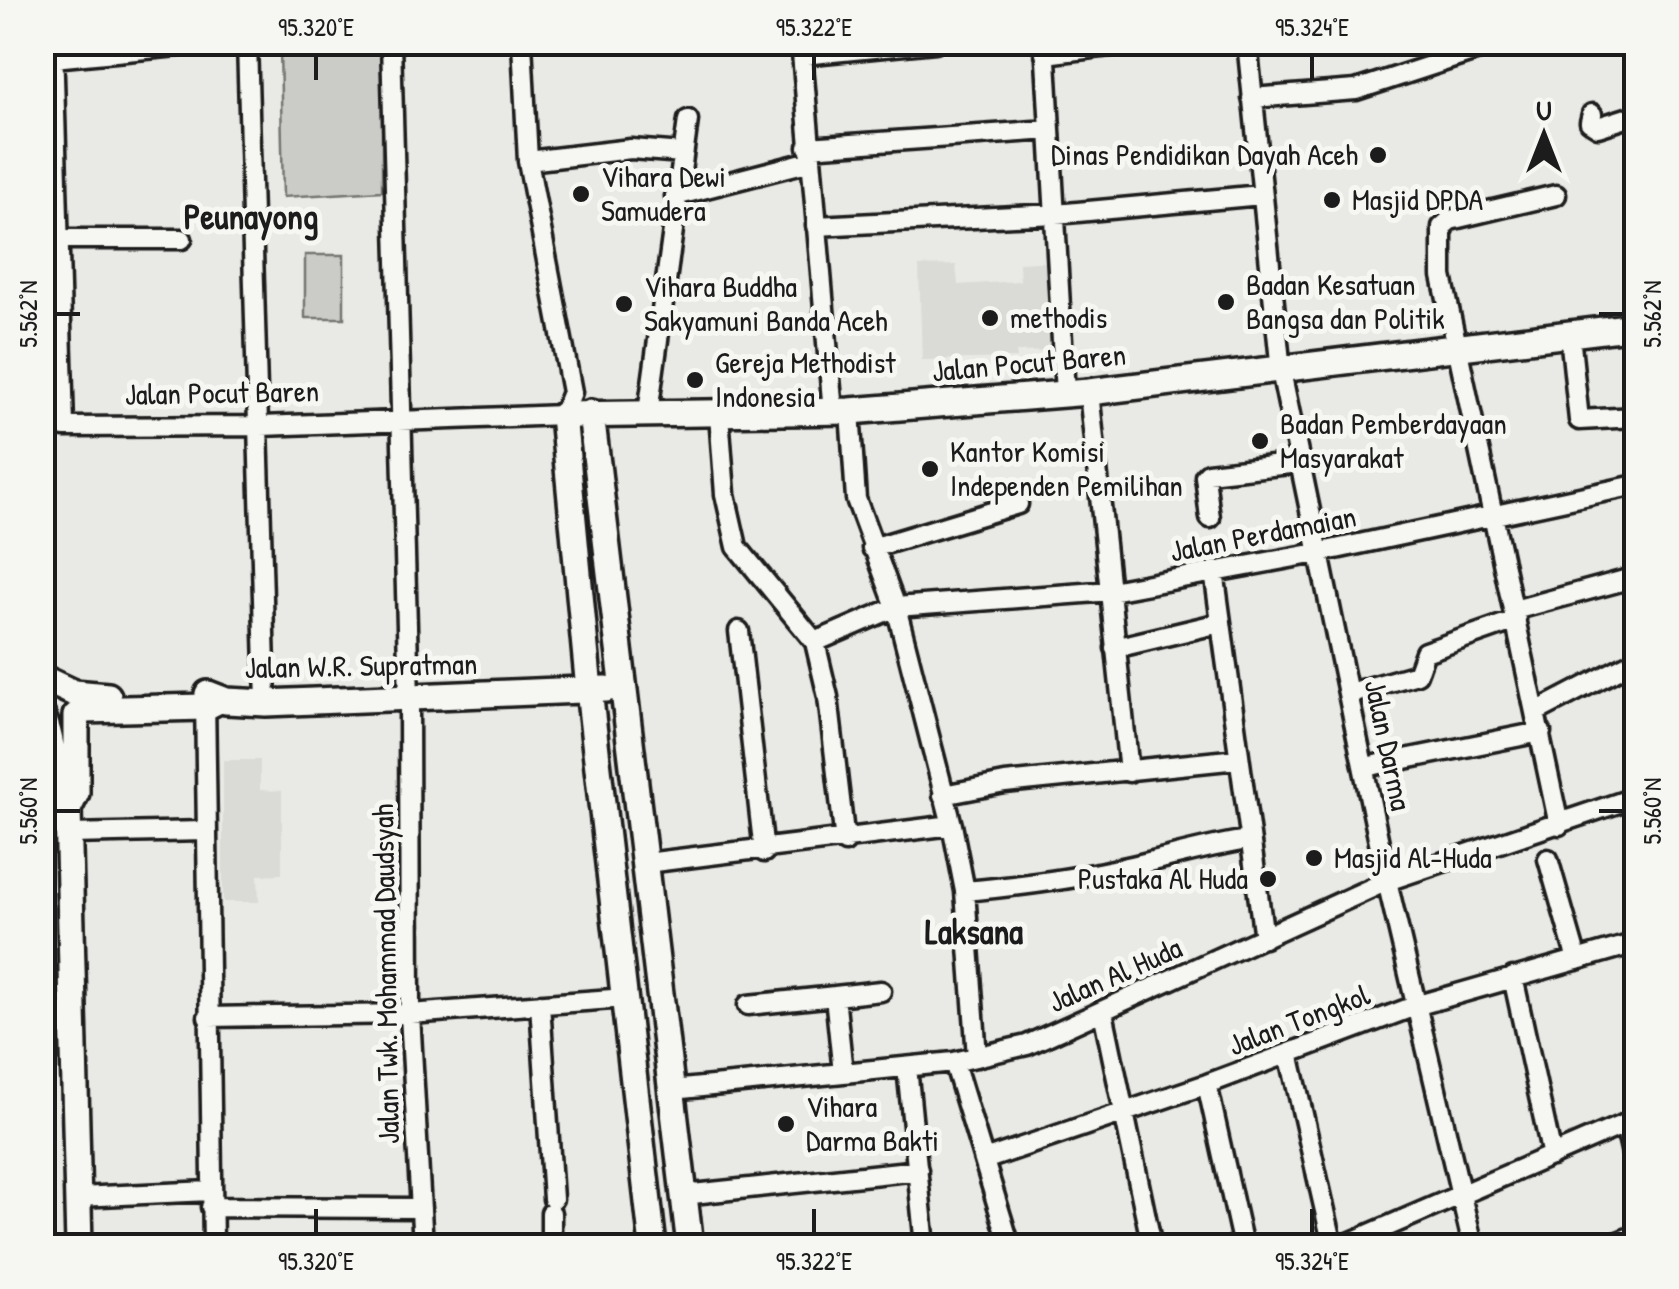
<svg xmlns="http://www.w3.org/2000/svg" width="1679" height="1289" font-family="'Patrick Hand',sans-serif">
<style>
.built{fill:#dadad6}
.green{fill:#cbcbc7;stroke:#747472;stroke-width:2.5}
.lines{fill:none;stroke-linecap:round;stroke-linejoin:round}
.street-casing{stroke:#1c1c1c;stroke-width:25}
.secondary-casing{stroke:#1c1c1c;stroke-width:32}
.street{stroke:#f6f6f2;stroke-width:18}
.secondary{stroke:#f6f6f2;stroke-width:25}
.ticks{fill:none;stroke:#1c1c1c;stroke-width:4}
.poi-dot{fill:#1c1c1c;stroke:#f6f6f2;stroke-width:4}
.labels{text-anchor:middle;stroke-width:10;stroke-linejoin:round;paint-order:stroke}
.poi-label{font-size:30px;fill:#1c1c1c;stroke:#f6f6f2;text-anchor:start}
.street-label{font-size:30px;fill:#1c1c1c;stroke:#f6f6f2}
.quarter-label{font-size:35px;font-weight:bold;fill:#1c1c1c;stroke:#f6f6f2}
.neatline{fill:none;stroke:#1c1c1c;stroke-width:4}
.ticks-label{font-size:25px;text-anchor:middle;fill:#1c1c1c}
</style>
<rect width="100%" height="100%" fill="#e9e9e5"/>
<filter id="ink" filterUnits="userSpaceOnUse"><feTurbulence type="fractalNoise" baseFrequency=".01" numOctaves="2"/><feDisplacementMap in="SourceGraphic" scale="20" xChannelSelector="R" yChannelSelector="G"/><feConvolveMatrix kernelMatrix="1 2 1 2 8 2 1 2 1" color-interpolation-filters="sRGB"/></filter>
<g filter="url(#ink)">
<path class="built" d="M 1059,261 L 1061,351 L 1016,352 L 1017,358 L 922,360 L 919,266 L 956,265 L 958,285 L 1020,281 L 1019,263 Z
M 223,760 L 260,760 L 260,790 L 282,791 L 282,874 L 258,875 L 259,902 L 223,902 Z"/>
<path class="green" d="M 323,42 L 382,43 L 382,191 L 283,197 L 280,46 Z
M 305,255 L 344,255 L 344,318 L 305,318 Z"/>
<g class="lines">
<defs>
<path id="street" d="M 53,42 L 64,427 L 261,426 L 563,415 L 572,392 L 528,161 L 522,42
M 247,42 L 266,703
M 391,42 L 409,700 L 410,1014 L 423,1246
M 801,42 L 833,412
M 1045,42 L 1065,394
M 1247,42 L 1281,371 L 1387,881 L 1473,1246
M 1045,54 L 1142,42
M 802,55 L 935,42
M 53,58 L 219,42
M 1252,98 L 1356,90 L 1503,42
M 1592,114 L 1590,122 L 1598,127 L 1636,115
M 808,147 L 1049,130
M 528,161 L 631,149 L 683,153
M 1556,195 L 1450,220 L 1442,227 L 1442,276 L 1559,825
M 675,196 L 811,161
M 816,226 L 1056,214 L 1261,195
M 60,239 L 182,239
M 1570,335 L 1579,420 L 1636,417
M 1089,392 L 1129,772
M 648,413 L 688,120
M 719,415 L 725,494 L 737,547 L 815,642 L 896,607 L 1111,591 L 1317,553 L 1636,485
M 1210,518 L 1205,476 L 1208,473 L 1299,463
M 872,548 L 1018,504
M 1214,571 L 1264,938
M 1514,610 L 1636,577
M 739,631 L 764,852
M 815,642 L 828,697 L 845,842
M 1115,648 L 1220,623
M 1350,693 L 1417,674 L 1425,652 L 1516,620
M 205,697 L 213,1246
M 1538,711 L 1636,660
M 1365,767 L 1541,732
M 943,795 L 1005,783 L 1238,759
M 952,825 L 965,891 L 977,1057
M 70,834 L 205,831
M 1548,859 L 1577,960
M 646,863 L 952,825 L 896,607 L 856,499 L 850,411
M 965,891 C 1020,886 1074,879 1127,867 C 1168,858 1206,846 1248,840
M 1513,977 L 1552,1156
M 835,996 L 881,991
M 540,1004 L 553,1199
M 748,1005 L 835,996 L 843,1073
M 1103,1012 L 1152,1246
M 208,1017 L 410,1014 L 626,998
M 1289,1053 L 1333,1246
M 954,1062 L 1010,1246
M 907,1067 L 925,1246
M 1207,1084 L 1243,1246
M 672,1090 L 954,1062 L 1027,1045 L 1387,881 L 1636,797
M 1625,1124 L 1636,1171
M 984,1160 L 1207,1084 L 1415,1006 L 1636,943
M 683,1195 L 918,1170
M 78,1197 L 210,1191
M 211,1207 L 421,1208
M 551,1246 L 551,1213
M 1342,1246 L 1636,1119
M 1608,1246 L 1636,1235"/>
<path id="secondary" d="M 591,413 L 690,1246
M 42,678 L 74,693 L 108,696
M 208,694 L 226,701 L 266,703 L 606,689
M 42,716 C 56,746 51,781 68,809
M 79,1246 L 68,809 L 76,793 L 76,716 L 84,710 L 205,707 L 219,700
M 653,1246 L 589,690 L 563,415 L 850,411 L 1089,392 L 1636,326"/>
</defs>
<use href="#street" class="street-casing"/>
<use href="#secondary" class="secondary-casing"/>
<use href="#street" class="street"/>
<use href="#secondary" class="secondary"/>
</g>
</g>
<path class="ticks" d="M 316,55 L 316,80M 814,55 L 814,80M 1312,55 L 1312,80M 55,314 L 80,314M 1599,314 L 1624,314M 55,811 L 80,811M 1599,811 L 1624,811M 316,1209 L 316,1234M 814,1209 L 814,1234M 1312,1209 L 1312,1234"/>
<g class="poi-dot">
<circle cx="1378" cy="155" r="10"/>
<circle cx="581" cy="194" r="10"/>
<circle cx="1332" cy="200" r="10"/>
<circle cx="1226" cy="302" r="10"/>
<circle cx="624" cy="304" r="10"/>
<circle cx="990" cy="318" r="10"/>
<circle cx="695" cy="380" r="10"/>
<circle cx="1260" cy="441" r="10"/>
<circle cx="930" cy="469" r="10"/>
<circle cx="1314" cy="858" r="10"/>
<circle cx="1268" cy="879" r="10"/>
<circle cx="786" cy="1124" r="10"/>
</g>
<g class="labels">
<g class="poi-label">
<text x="1358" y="165" text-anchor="end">Dinas Pendidikan Dayah Aceh</text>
<text x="601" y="187">Vihara Dewi<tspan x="601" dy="34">Samudera</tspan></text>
<text x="1352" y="210">Masjid DPDA</text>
<text x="1246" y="295">Badan Kesatuan<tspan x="1246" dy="34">Bangsa dan Politik</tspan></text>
<text x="644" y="297">Vihara Buddha<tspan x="644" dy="34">Sakyamuni Banda Aceh</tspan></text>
<text x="1010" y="328">methodis</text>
<text x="715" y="373">Gereja Methodist<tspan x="715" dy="34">Indonesia</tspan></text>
<text x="1280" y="434">Badan Pemberdayaan<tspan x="1280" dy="34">Masyarakat</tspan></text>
<text x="950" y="462">Kantor Komisi<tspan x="950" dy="34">Independen Pemilihan</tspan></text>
<text x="1334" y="868">Masjid Al-Huda</text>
<text x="1248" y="889" text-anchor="end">Pustaka Al Huda</text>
<text x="806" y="1117">Vihara<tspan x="806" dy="34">Darma Bakti</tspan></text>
</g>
<g class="street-label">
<text transform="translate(1029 363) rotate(-5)" y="10">Jalan Pocut Baren</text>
<text transform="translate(222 393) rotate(-1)" y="10">Jalan Pocut Baren</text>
<text transform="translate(1263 534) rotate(-11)" y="10">Jalan Perdamaian</text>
<text transform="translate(361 666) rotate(-1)" y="10">Jalan W.R. Supratman</text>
<text transform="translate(1388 745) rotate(78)" y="10">Jalan Darma</text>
<text transform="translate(386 974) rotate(-91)" y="10">Jalan Twk. Mohammad Daudsyah</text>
<text transform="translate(1115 975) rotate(-24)" y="10">Jalan Al Huda</text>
<text transform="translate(1299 1020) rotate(-21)" y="10">Jalan Tongkol</text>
</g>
<g class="quarter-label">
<text x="251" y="229">Peunayong</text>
<text x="974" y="944">Laksana</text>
</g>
</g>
<rect width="1679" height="1289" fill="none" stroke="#f6f6f2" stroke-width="110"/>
<g transform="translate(1544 135)" stroke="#f6f6f2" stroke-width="8" paint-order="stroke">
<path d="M0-8L18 38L0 25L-18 38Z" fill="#1c1c1c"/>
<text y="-15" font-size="28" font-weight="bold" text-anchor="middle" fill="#1c1c1c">U</text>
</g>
<rect x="55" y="55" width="1569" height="1179" class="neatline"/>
<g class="ticks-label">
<text x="316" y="36">95.320°E</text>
<text x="814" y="36">95.322°E</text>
<text x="1312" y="36">95.324°E</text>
<text transform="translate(28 314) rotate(-90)" y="9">5.562°N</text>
<text transform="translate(1652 314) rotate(-90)" y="9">5.562°N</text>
<text transform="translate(28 811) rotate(-90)" y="9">5.560°N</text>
<text transform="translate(1652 811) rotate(-90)" y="9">5.560°N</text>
<text x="316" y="1270">95.320°E</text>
<text x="814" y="1270">95.322°E</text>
<text x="1312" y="1270">95.324°E</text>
</g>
</svg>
